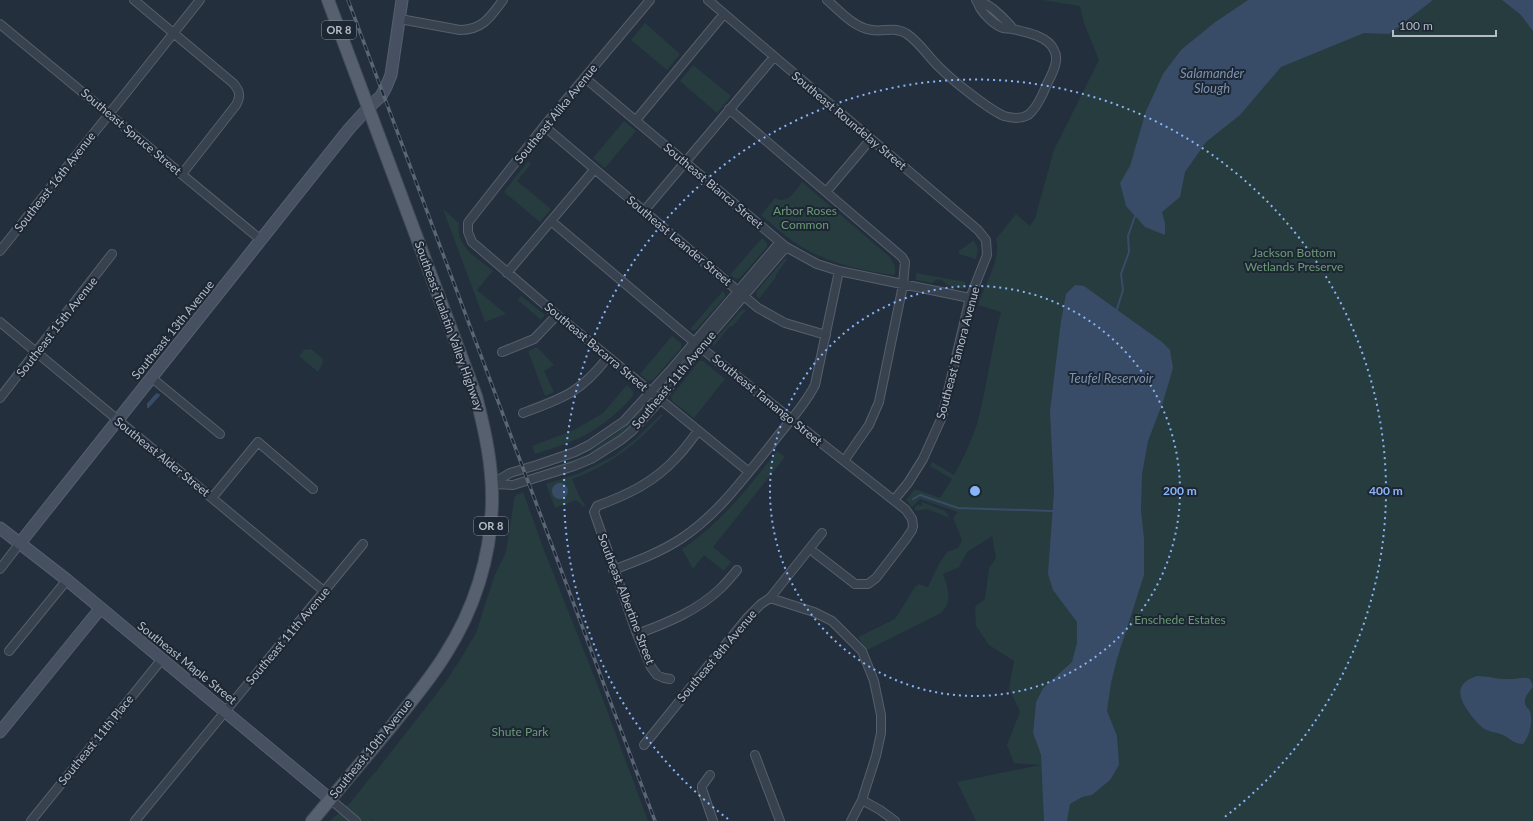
<svg xmlns="http://www.w3.org/2000/svg" width="1533" height="821" font-family="Lato,sans-serif">
<style>
.green{fill:#263c3f;fill-rule:evenodd}
.water{fill:#394c67}
.lines{fill:none;stroke-linecap:round;stroke-linejoin:round}
.stream{stroke:#394c67;stroke-width:2}
.street-casing{stroke:#565f6c;stroke-width:10}
.secondary-casing{stroke:#565f6c;stroke-width:13}
.primary-casing{stroke:#414a57;stroke-width:14}
.street{stroke:#38414e;stroke-width:8}
.secondary{stroke:#465061;stroke-width:11}
.primary{stroke:#56606e;stroke-width:12}
.rail-casing{stroke:#5a6575;stroke-width:3.5}
.rail{stroke:#1d2633;stroke-width:2;stroke-dasharray:6;stroke-linecap:butt}
.ring{fill:none;stroke:#8ab4f8;stroke-width:2;stroke-dasharray:2 4}
.labels{text-anchor:middle;stroke-width:4;stroke-linejoin:round;paint-order:stroke}
.shield{fill:#1d2633;stroke:#878f9c;stroke-width:1}
.shield-label{font-size:11px;font-weight:bold;fill:#b4bcc9}
.street-label{font-size:12px;fill:#b4bcc9;stroke:#1d2633}
.park-label{font-size:12px;fill:#6b9a76;stroke:#1d2633}
.water-label{font-size:13px;font-style:italic;fill:#7c92b1;stroke:#1d2633}
.centre{fill:#8ab4f8;stroke:#1d2633;stroke-width:2}
.ring-label{font-size:12px;text-anchor:middle;font-weight:bold;fill:#8ab4f8;stroke:#1d2633;stroke-width:4;stroke-linejoin:round;paint-order:stroke}
</style>
<rect width="100%" height="100%" fill="#242f3e"/>
<path class="green" d="M 1042,0 L 1533,0 L 1533,821 L 976,821 L 957,782 L 1040,765 L 1014,763 L 1007,745 L 1020,712 L 1009,688 L 1014,661 L 989,645 L 976,626 L 975,607 L 985,599 L 989,568 L 996,558 L 992,536 L 967,552 L 959,567 L 943,574 C 948,588 953,602 941,613 L 867,650 L 858,637 L 895,619 L 915,587 L 919,584 L 928,587 L 939,564 L 947,552 L 958,548 L 962,540 L 953,518 L 958,512 L 920,499 L 912,507 L 906,500 L 915,489 L 940,498 L 952,479 L 930,466 L 932,462 L 954,475 C 963,459 971,442 977,424 C 987,388 991,349 1001,312 L 978,305 C 984,285 1002,259 996,239 L 1016,214 L 1030,226 L 1035,218 L 1054,150 L 1099,60 L 1084,23 L 1080,6 ZM 1066,668 L 1042,765 L 1041,755 L 1033,733 L 1036,702 L 1043,688 Z
M 645,23 L 680,54 L 667,70 L 631,40 Z
M 693,65 L 731,96 L 717,113 L 680,81 Z
M 624,121 L 636,131 L 605,168 L 593,158 Z
M 528,161 L 531,164 L 517,181 L 551,209 L 540,222 L 504,192 Z
M 802,182 L 890,257 L 895,266 L 895,275 C 860,271 824,262 794,242 C 782,234 772,224 761,215 L 775,198 C 788,205 795,191 802,182 Z
M 443,209 L 459,223 C 455,246 477,258 493,271 L 477,290 L 506,314 L 485,322 Z
M 762,238 L 767,243 L 767,247 L 740,278 L 736,279 L 730,275 Z
M 974,240 L 978,249 L 976,259 L 959,254 L 959,251 Z
M 788,258 L 775,276 L 776,277 L 759,299 L 756,294 L 757,291 L 784,259 Z
M 916,273 L 966,282 L 963,289 L 947,285 L 942,280 L 938,279 L 932,283 L 916,280 Z
M 723,291 L 725,294 L 725,297 L 697,329 L 694,331 L 690,329 Z
M 521,296 L 545,315 L 541,320 L 518,300 Z
M 743,309 L 746,310 L 732,327 L 730,326 L 713,347 L 713,342 L 740,311 Z
M 672,336 L 681,343 L 681,348 L 653,380 L 648,381 L 640,374 Z
M 537,347 L 554,365 L 544,371 L 554,392 L 545,396 L 528,351 Z
M 311,349 L 323,359 L 322,365 L 318,372 L 299,356 L 304,350 Z
M 699,361 L 703,361 L 725,379 L 694,418 L 672,401 L 671,397 Z
M 627,385 L 633,391 L 633,396 C 603,430 578,441 535,454 L 532,446 L 574,430 L 603,413 Z
M 647,404 L 650,407 L 633,427 L 593,456 L 530,477 L 529,475 L 586,455 L 618,432 Z
M 660,415 L 663,415 C 637,444 609,466 572,479 L 581,500 L 585,504 L 584,507 L 576,500 L 555,508 L 546,484 L 580,473 L 614,456 L 637,438 Z
M 777,451 L 785,457 L 713,547 L 731,562 L 724,571 L 704,555 L 693,569 L 682,549 C 723,521 747,489 777,451 Z
M 523,492 L 544,550 L 599,689 L 648,821 L 374,821 L 366,815 L 373,821 L 330,821 L 350,803 L 374,773 L 377,771 L 377,770 L 445,683 L 460,660 L 476,633 L 494,577 L 506,552 L 510,528 L 514,499 L 516,495 Z
M 922,502 L 945,511 L 950,518 L 927,509 L 917,511 L 914,509 L 919,503 L 919,506 L 922,506 Z"/>
<path class="water" d="M 1248,0 L 1433,0 L 1389,34 L 1364,33 L 1281,67 L 1240,115 L 1206,142 L 1185,172 L 1180,197 L 1162,212 L 1165,223 L 1165,235 L 1145,227 L 1126,206 L 1120,183 L 1130,166 L 1146,111 L 1163,74 L 1181,50 L 1214,23 Z
M 1502,0 L 1533,0 L 1533,31 L 1520,14 Z
M 1075,285 L 1084,286 L 1162,342 L 1170,350 L 1173,368 L 1163,402 L 1148,441 L 1142,474 L 1141,510 L 1144,539 L 1144,575 L 1117,659 L 1111,683 L 1107,711 L 1117,736 L 1119,765 L 1110,780 L 1092,795 L 1082,797 L 1070,804 L 1067,821 L 1044,821 L 1041,755 L 1033,733 L 1036,702 L 1043,688 L 1072,662 L 1077,643 L 1077,622 L 1053,590 L 1048,574 L 1054,491 L 1050,411 L 1061,321 L 1066,294 Z
M552 491a8 8 0 1 1 16 0a8 8 0 1 1-16 0Z
M 1477,676 C 1489,676 1499,680 1510,679 C 1518,679 1523,676 1530,679 L 1533,686 C 1530,692 1524,696 1525,703 C 1525,706 1529,709 1530,711 C 1533,722 1530,736 1523,744 C 1514,744 1511,739 1503,735 C 1496,732 1489,732 1483,728 C 1477,723 1473,718 1468,711 C 1457,695 1456,683 1477,676 Z"/>
<g class="lines">
<path class="stream" d="M 1117,309 L 1123,290 L 1121,274 L 1129,252 L 1128,236 L 1135,216
M 157,394 L 148,404 L 148,407 L 159,395
M 913,499 L 920,495 L 958,508 L 1053,511"/>
<defs>
<path id="street" d="M 134,0 L 233,83 C 240,91 241,96 236,105 L 182,174
M 650,0 L 544,126 L 470,220 L 468,223 L 468,232 L 472,242 L 557,315 L 749,472
M 708,0 L 978,230 L 986,240 L 987,255 L 970,298 L 942,417 L 923,459 L 908,483 L 894,500
M 827,0 C 840,11 854,28 872,30 C 884,32 896,26 907,34 C 919,42 928,56 939,67 C 952,80 988,109 1004,116 C 1011,118 1021,119 1028,115 C 1037,108 1043,94 1047,84 C 1052,74 1060,60 1054,50 C 1048,36 1026,32 1012,29 C 1009,28 1006,29 1003,28 C 995,25 985,16 980,8 C 979,5 978,3 976,0
M 977,1 C 990,3 1002,17 1011,26 L 1012,29
M 400,19 L 460,30 C 483,30 491,16 503,0
M 0,24 L 261,240
M 585,78 L 786,247 L 817,264 L 839,271 L 970,298
M 729,109 L 902,257 L 905,262 L 903,285 L 879,402 L 869,425 L 844,461
M 636,120 L 724,14
M 544,126 L 758,308 L 785,323 L 826,335
M 826,192 L 871,139
M 644,211 L 774,57
M 551,221 L 700,347 L 906,510 L 912,519 L 913,526 L 912,530 L 906,539 L 876,578 L 868,584 L 855,584 L 815,553
M 0,251 L 200,0
M 507,273 L 594,170
M 0,322 L 325,592
M 502,352 L 534,339 L 557,315
M 152,378 L 220,434
M 0,398 L 112,254
M 523,413 C 564,398 581,392 608,357
M 491,484 L 513,485 L 574,466 L 591,459 L 621,440 L 632,431 L 653,408 L 700,347 L 786,247
M 492,484 L 510,473 L 537,465 L 575,452 L 589,445 L 624,421 L 669,372 L 780,242
M 212,498 L 258,442 L 313,489
M 0,569 L 20,543
M 613,570 C 637,561 661,552 682,538 C 718,514 743,479 770,446 C 785,426 804,407 815,385 L 839,271
M 770,598 L 814,612 L 832,621 L 862,651 L 874,681 L 881,715 L 881,733 L 876,756 L 862,800 L 851,821
M 637,634 C 667,623 697,611 721,588 C 727,582 732,576 737,570
M 9,651 L 67,580
M 670,679 L 664,678 L 657,675 L 651,667 L 637,634 L 594,512 L 597,506 C 627,495 655,482 677,457 C 685,449 691,440 698,431
M 644,745 L 747,618 L 761,604 L 770,598 L 822,533
M 755,755 L 780,821
M 710,775 L 702,786 L 702,789 L 713,821
M 330,799 L 356,821
M 862,800 L 880,810 L 895,821
M 31,821 L 162,659
M 135,821 L 363,544"/>
<path id="secondary" d="M 0,528 L 67,580 L 330,799
M 20,543 L 349,129 L 368,108 L 381,96 L 386,87 L 391,75 L 402,0
M 0,732 L 100,609"/>
<path id="primary" d="M 312,821 C 338,790 364,759 390,728 C 409,704 429,681 445,655 C 474,610 491,557 492,503 C 493,467 485,431 476,396 L 328,0"/>
</defs>
<use href="#street" class="street-casing"/>
<use href="#secondary" class="secondary-casing"/>
<use href="#primary" class="primary-casing"/>
<use href="#street" class="street"/>
<use href="#secondary" class="secondary"/>
<use href="#primary" class="primary"/>
<defs>
<path id="rail" d="M 348,0 L 655,821"/>
</defs>
<use href="#rail" class="rail-casing"/>
<use href="#rail" class="rail"/>
</g>
<g class="ring">
<circle cx="975" cy="491" r="205"/>
<path d="M728 819A411 411 0 1 1 1222 819"/>
</g>
<g class="labels">
<g class="shield">
<rect x="322" y="21" width="34" height="18" rx="3"/>
<rect x="474" y="517" width="34" height="18" rx="3"/>
</g>
<g class="shield-label">
<text x="339" y="34">OR 8</text>
<text x="491" y="530">OR 8</text>
</g>
<g class="street-label">
<text transform="translate(556 114) rotate(-51)" y="4">Southeast Alika Avenue</text>
<text transform="translate(849 121) rotate(40)" y="4">Southeast Roundelay Street</text>
<text transform="translate(131 132) rotate(40)" y="4">Southeast Spruce Street</text>
<text transform="translate(55 182) rotate(-52)" y="4">Southeast 16th Avenue</text>
<text transform="translate(713 186) rotate(40)" y="4">Southeast Bianca Street</text>
<text transform="translate(679 241) rotate(40)" y="4">Southeast Leander Street</text>
<text transform="translate(449 326) rotate(70)" y="4">Southeast Tualatin Valley Highway</text>
<text transform="translate(57 327) rotate(-52)" y="4">Southeast 15th Avenue</text>
<text transform="translate(173 330) rotate(-51)" y="4">Southeast 13th Avenue</text>
<text transform="translate(596 347) rotate(40)" y="4">Southeast Bacarra Street</text>
<text transform="translate(958 353) rotate(-75)" y="4">Southeast Tamora Avenue</text>
<text transform="translate(674 380) rotate(-50)" y="4">Southeast 11th Avenue</text>
<text transform="translate(767 400) rotate(39)" y="4">Southeast Tamango Street</text>
<text transform="translate(162 457) rotate(39)" y="4">Southeast Alder Street</text>
<text transform="translate(626 599) rotate(69)" y="4">Southeast Albertine Street</text>
<text transform="translate(288 636) rotate(-50)" y="4">Southeast 11th Avenue</text>
<text transform="translate(717 656) rotate(-50)" y="4">Southeast 8th Avenue</text>
<text transform="translate(187 663) rotate(39)" y="4">Southeast Maple Street</text>
<text transform="translate(96 740) rotate(-51)" y="4">Southeast 11th Place</text>
<text transform="translate(371 749) rotate(-51)" y="4">Southeast 10th Avenue</text>
</g>
<g class="park-label">
<text x="805" y="215">Arbor Roses<tspan x="805" dy="14">Common</tspan></text>
<text x="1294" y="257">Jackson Bottom<tspan x="1294" dy="14">Wetlands Preserve</tspan></text>
<text x="1180" y="624">Enschede Estates</text>
<text x="520" y="736">Shute Park</text>
</g>
<g class="water-label">
<text x="1212" y="78">Salamander<tspan x="1212" dy="15">Slough</tspan></text>
<text x="1111" y="383">Teufel Reservoir</text>
</g>
</g>
<circle cx="975" cy="491" r="6" class="centre"/>
<g class="ring-label">
<text x="1180" y="495">200 m</text>
<text x="1386" y="495">400 m</text>
</g>
<path d="M1393 30v6h103v-6" fill="none" stroke="#b4bcc9" stroke-width="2"/>
<text x="1399" y="30" font-size="12" fill="#b4bcc9" stroke="#1d2633" stroke-width="3" paint-order="stroke">100 m</text>
</svg>
